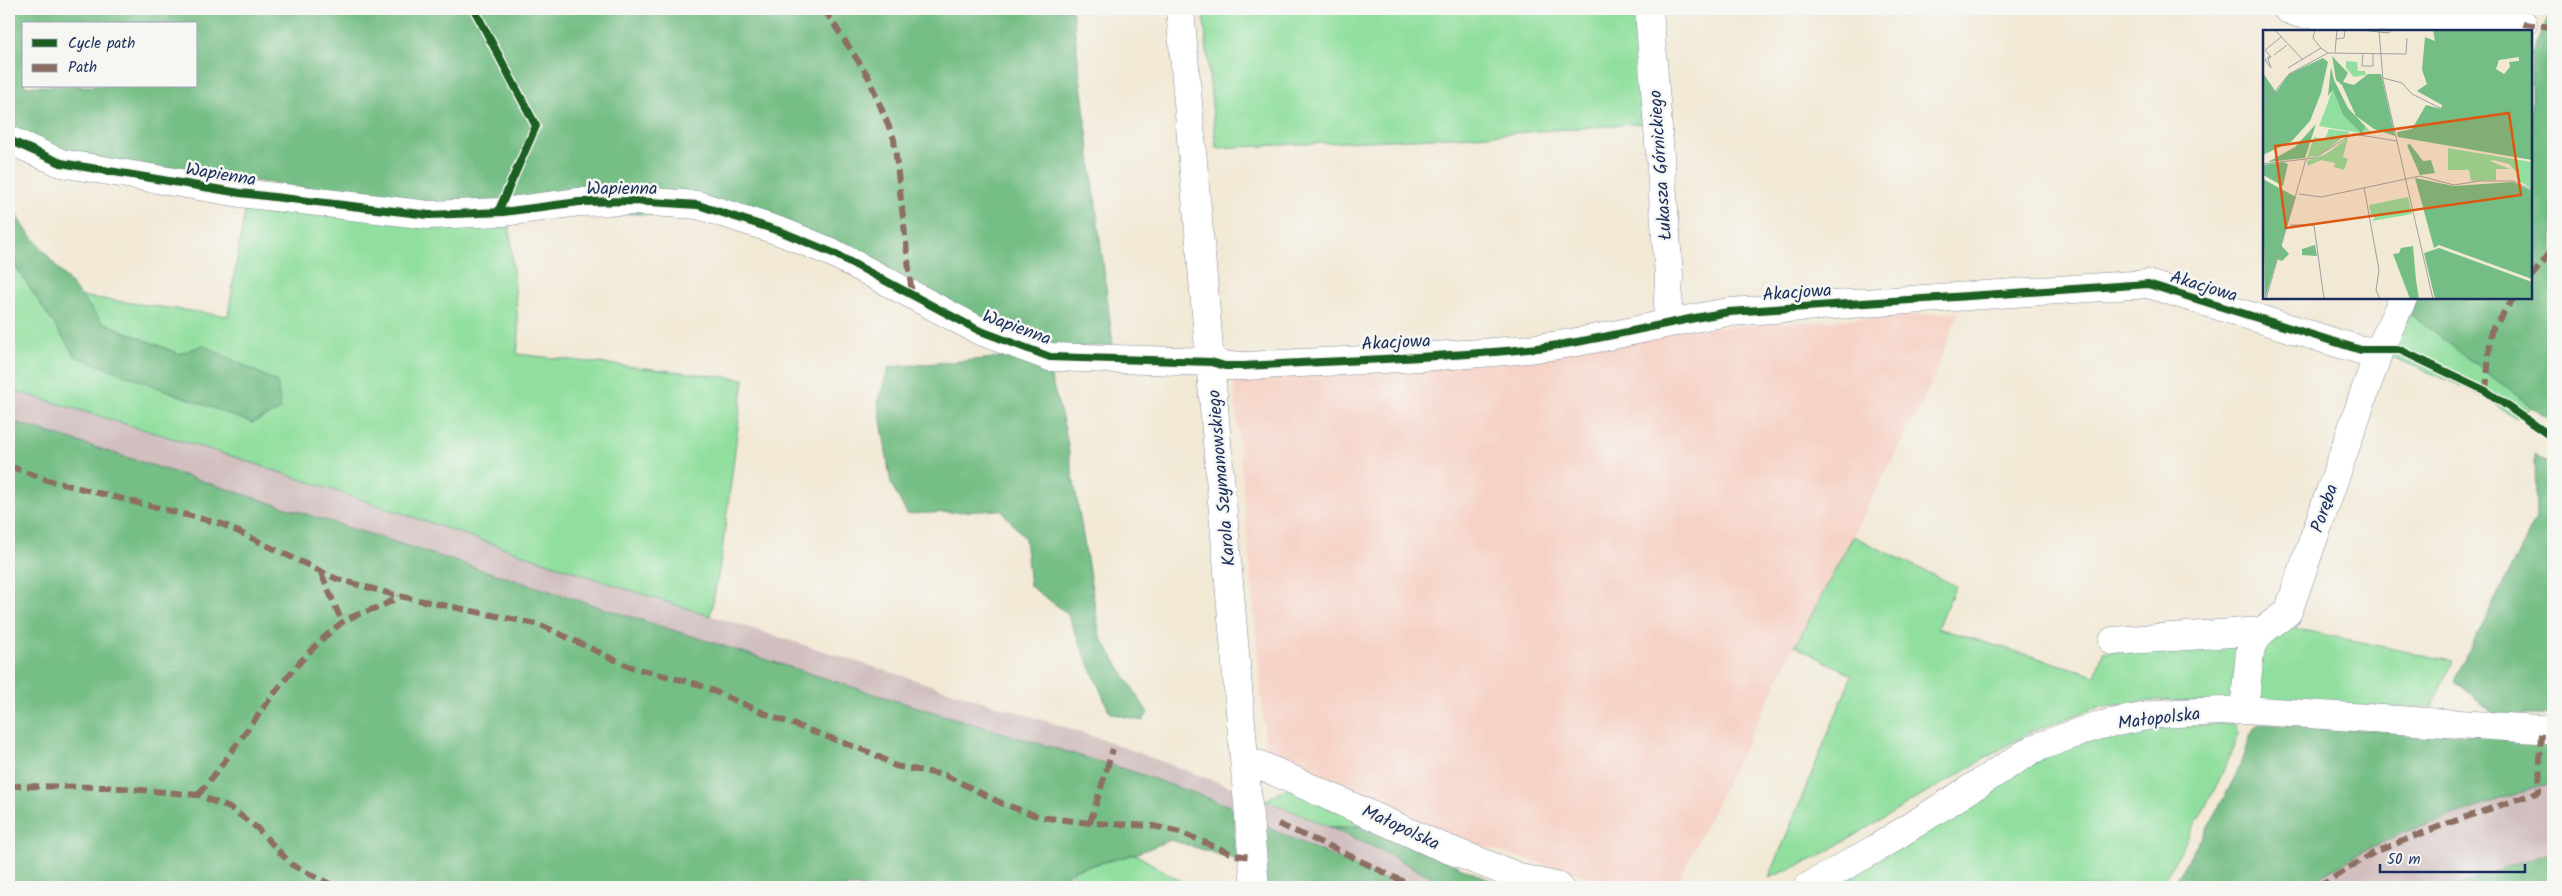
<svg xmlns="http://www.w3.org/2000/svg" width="2562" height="896" font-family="Kalam,sans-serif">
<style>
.built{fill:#f6d1c5}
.industrial{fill:#d1bfbf}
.green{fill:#90df9e;stroke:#56877e}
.forest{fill:#74be85;stroke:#487672;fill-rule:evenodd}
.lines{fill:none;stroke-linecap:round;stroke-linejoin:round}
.minor-casing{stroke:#868c9a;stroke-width:29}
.minor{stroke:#fff;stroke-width:28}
.quiet{stroke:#8d6e63;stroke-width:6;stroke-dasharray:12 6;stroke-linecap:butt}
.cycleway-casing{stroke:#f6f6f2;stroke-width:11}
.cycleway{stroke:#1b5e20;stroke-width:8}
.labels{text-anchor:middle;stroke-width:5;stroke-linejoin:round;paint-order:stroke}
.street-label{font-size:18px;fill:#1b2f5e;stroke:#f6f6f2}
.inset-road{fill:none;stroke:#9c9fa5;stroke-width:1}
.view{fill:#de5710;fill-opacity:0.15;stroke:#de5710;stroke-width:2.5}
.inset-edge{fill:none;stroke:#1b2f5e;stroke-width:2.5}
</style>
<rect width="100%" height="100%" fill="#f6f6f2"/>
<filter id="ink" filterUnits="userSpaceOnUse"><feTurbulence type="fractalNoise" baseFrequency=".02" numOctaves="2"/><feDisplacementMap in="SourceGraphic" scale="10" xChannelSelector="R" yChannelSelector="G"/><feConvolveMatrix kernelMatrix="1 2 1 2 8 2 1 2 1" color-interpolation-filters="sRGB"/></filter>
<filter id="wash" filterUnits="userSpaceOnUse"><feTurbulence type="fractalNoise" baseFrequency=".0096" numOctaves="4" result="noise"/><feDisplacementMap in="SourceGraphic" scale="20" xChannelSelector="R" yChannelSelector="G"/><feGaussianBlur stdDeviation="1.12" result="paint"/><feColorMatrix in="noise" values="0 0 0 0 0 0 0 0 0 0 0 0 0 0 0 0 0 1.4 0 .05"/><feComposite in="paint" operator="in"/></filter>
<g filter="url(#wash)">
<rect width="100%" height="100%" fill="#f2e9d5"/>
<path class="built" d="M 1959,312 L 1928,391 L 1795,646 L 1675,887 L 1624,887 L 1446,836 L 1266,748 L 1233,373 L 1663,331 Z"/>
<path class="industrial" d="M 9,389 L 238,458 L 614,585 L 1096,737 L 1266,800 L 1378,849 L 1451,887 L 1401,887 L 1233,812 L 1233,807 L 1134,772 L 897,701 L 9,420 Z
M 2553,784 L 2553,852 L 2487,874 L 2456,887 L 2304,887 L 2353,857 L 2400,834 L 2527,790 Z"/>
<path class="green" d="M 1203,9 L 1638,11 L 1647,123 L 1474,136 L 1216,148 Z
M 9,192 L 20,222 L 9,219 Z
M 246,203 L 509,222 L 519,335 L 517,354 L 744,379 L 721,560 L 710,616 L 614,585 L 238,458 L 9,389 L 9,256 L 75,356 L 179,354 L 102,322 L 80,296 L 228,316 Z
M 2410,314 L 2532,407 L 2516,418 L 2481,394 L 2385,354 Z
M 1853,536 L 1956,586 L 1937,628 L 2095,675 L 2103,652 L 2239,636 L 2233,699 L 2222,703 L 2159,700 L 2098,707 L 2028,733 L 1816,858 L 1769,878 L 1852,675 L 1795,646 Z
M 2293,628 L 2452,661 L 2432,707 L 2294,707 L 2256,702 L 2261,645 L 2282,629 Z
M 2234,723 L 2238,733 L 2236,743 L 2212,795 L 2160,887 L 1836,887 L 2026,767 L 2058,751 L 2125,730 Z
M 1287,788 L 1367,826 L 1329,827 L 1266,800 Z
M 1135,854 L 1191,887 L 1073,887 L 1073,870 Z"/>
<path class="forest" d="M 9,9 L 1072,9 L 1113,345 L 1050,349 L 990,329 L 788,221 L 422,204 L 59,154 L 9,130 ZM 24,24 L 196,24 L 196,86 L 24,86 Z
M 2552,9 L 2553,9 L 2553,423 L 2410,314 L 2417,298 L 2531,298 L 2531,55 Z
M 9,219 L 20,222 L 102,322 L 179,354 L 203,345 L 277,382 L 281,410 L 252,423 L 75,356 L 9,256 Z
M 1009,357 L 1047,363 L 1065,429 L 1100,636 L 1148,713 L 1143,721 L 1110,713 L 1067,613 L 1030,586 L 1025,538 L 1001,510 L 907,514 L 891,484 L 878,401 L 889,367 Z
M 9,420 L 897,701 L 1134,772 L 1233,807 L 1237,860 L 1171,840 L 1135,854 L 1073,870 L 1059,887 L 9,887 Z
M 2535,454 L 2553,467 L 2553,715 L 2495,715 L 2454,681 L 2536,518 Z
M 2258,724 L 2553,739 L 2553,784 L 2527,790 L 2400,834 L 2353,857 L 2304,887 L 2172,887 C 2196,845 2224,803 2243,759 C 2249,746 2247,734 2258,724 Z
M 1260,824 L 1401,887 L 1266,887 Z
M 1367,826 L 1503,886 L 1451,887 L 1378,849 L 1329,827 Z
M 2553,852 L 2553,887 L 2456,887 L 2487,874 Z"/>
</g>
<g filter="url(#ink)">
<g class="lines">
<defs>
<path id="minor" d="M 1180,9 L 1255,887
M 1649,9 L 1669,276 L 1667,322
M 2287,9 L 2301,14 L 2523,24
M 9,140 L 61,163 L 240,193 L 429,215 L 503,212 L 579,202 L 634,201 L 698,205 L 782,232 L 833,253 L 978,330 L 1050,357 L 1211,362 L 1225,366 L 1245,366 C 1336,361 1427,358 1517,350 C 1589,344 1658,323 1729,312 L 2148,284 L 2340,344 L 2361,350 L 2379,351
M 2113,641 L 2262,631
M 2244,710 L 2250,652 L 2255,641 L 2262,631 L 2288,612 L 2379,351 L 2403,298
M 1246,766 L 1260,765 L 1435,844 L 1524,879 L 1559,887
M 1808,887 L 1875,849 L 2033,749 L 2096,726 L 2158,714 L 2244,710 L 2553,730"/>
</defs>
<use href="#minor" class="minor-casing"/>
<use href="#minor" class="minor"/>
<path class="quiet" d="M 824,9 L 868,76 L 894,139 L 912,295
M 2523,24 L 2553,27
M 2531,277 L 2553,249
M 2486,391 L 2491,331 L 2514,298
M 9,466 L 47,480 L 222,524 L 337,579 L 399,596 L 541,625 L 630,667 L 697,684 L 776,718 L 874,754 L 895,766 L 945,775 L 1003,804 L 1040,817 L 1090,823 L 1153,826 L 1180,832 L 1235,855 L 1252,857
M 321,573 L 342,622
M 9,786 L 108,787 L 198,795 L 232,809 L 257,828 L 292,865 L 336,887
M 198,795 C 246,738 281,671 340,624 C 355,612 381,610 399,596
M 1090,823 L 1113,749
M 1278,824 L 1334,848 L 1414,887
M 2318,887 L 2375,852 L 2443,825 L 2539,792 L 2541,730"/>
<defs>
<path id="cycleway" d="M 474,9 L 536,126 L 498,212
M 9,140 L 61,163 L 240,193 L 429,215 L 503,212 L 579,202 L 634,201 L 698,205 L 782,232 L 833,253 L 978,330 L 1050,357 L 1211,362 L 1225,366 L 1245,366 C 1336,361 1427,358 1517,350 C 1589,344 1658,323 1729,312 L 2148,284 L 2361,350 L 2400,350 L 2486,391 L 2553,438"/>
</defs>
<use href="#cycleway" class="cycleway-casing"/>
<use href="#cycleway" class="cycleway"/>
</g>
</g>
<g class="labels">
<g class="street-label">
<text transform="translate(1660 165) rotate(-94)" y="6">Łukasza Górnickiego</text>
<text transform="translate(221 174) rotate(9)" y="6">Wapienna</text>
<text x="622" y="194">Wapienna</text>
<text transform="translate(2204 286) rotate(17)" y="6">Akacjowa</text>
<text transform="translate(1797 292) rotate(-4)" y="6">Akacjowa</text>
<text transform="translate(1017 327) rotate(20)" y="6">Wapienna</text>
<text transform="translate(1396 342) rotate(-3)" y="6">Akacjowa</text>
<text transform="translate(1221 478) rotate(-95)" y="6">Karola Szymanowskiego</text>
<text transform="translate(2324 508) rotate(-71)" y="6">Poręba</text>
<text transform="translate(2159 718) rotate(-7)" y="6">Małopolska</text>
<text transform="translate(1401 827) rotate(25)" y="6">Małopolska</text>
</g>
</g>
<g transform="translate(2263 30)">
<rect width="269" height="269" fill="#f2e9d5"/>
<path d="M 83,31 L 94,32 L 95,41 L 102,41 L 103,45 L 91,47 L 83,38 ZM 70,59 L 80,85 L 98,102 L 103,97 L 109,103 L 104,101 L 98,103 L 56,96 ZM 66,99 L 87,102 L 57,125 L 44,128 L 51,107 L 62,109 ZM 85,108 L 80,127 L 85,129 L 81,140 L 71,137 L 72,133 L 58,130 L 45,136 L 44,131 L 63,124 ZM 185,118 L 269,132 L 269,159 L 256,151 L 253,145 L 256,145 L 246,134 L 230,130 L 227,131 L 247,139 L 233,139 L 233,150 L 208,151 L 206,140 L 185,140 ZM 145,167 L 149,184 L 109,191 L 112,187 L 108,185 L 106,175 Z" fill="#90df9e"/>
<path d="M 170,0 L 269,0 L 269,130 L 135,107 L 134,102 L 149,99 L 163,75 L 178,79 L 179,75 L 154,61 L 164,54 L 159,40 L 162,7 L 172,11 ZM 256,27 L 256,31 L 246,32 L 247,37 L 241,44 L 233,39 L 236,30 ZM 69,26 L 85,43 L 80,52 L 91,55 L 105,44 L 118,44 L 132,106 L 111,99 L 93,86 L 79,55 L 73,50 ZM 60,28 L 65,32 L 58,63 L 47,91 L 29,111 L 0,125 L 0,43 L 13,62 L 26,44 ZM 68,37 L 71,50 L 85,78 L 103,97 L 98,103 L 80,85 L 70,60 L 65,66 ZM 53,94 L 42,128 L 5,132 L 32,117 ZM 147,114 L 160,131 L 168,130 L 172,143 L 157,145 L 144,115 ZM 20,132 L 25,134 L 20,156 L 0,145 L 0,135 ZM 152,148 L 191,156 L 250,152 L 269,161 L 269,249 L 176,215 L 171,218 ZM 0,149 L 33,167 L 18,215 L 26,224 L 19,231 L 14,229 L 2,269 ZM 52,215 L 54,226 L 39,225 L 39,219 ZM 150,216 L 153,250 L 156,269 L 147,269 L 130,224 L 136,223 L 138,218 ZM 176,218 L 269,252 L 269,269 L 172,269 L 161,223 Z" fill="#74be85" fill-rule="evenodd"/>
<path class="inset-road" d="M 12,0 L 40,30M 52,0 L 50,8 L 58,18M 98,0 L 126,3 L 128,0M 116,0 L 120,50 L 170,269M 73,9 L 81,8 L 82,0M 72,22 L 74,0M 100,23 L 99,36 L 110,36 L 110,23M 11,25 L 24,15M 7,26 L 2,30 L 8,38 L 5,29 L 8,27 L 2,20 L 18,7M 25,38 L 58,18 L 65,23M 120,48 L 139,53 L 149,64 L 179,79M 0,76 L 26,44 L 65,23 L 143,24 L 144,8M 0,134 L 51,128 L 90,104 L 134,111M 101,157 L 116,240 L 113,260 L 117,269M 36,164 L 58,167 L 157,146 L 191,155 L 216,151 L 250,151 L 269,160M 27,195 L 51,195 L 61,269M 3,269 L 43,129"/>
<path class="view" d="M 246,83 L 258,165 L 23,198 L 12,116 Z"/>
<rect width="269" height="269" class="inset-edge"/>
</g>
<rect width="2562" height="896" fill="none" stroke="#f6f6f2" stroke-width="30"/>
<rect x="22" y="22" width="175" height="65" fill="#f6f6f2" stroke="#9ea6b7"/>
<rect x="32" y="39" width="25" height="8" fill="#1b5e20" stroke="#9ea6b7"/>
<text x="68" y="48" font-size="15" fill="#1b2f5e">Cycle path</text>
<rect x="32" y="64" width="25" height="8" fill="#8d6e63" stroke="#9ea6b7"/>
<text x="68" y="72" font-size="15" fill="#1b2f5e">Path</text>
<path d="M2380 864v8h145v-8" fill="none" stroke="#1b2f5e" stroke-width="2.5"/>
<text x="2387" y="864" font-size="15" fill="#1b2f5e" stroke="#f6f6f2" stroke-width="4" paint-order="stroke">50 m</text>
</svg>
